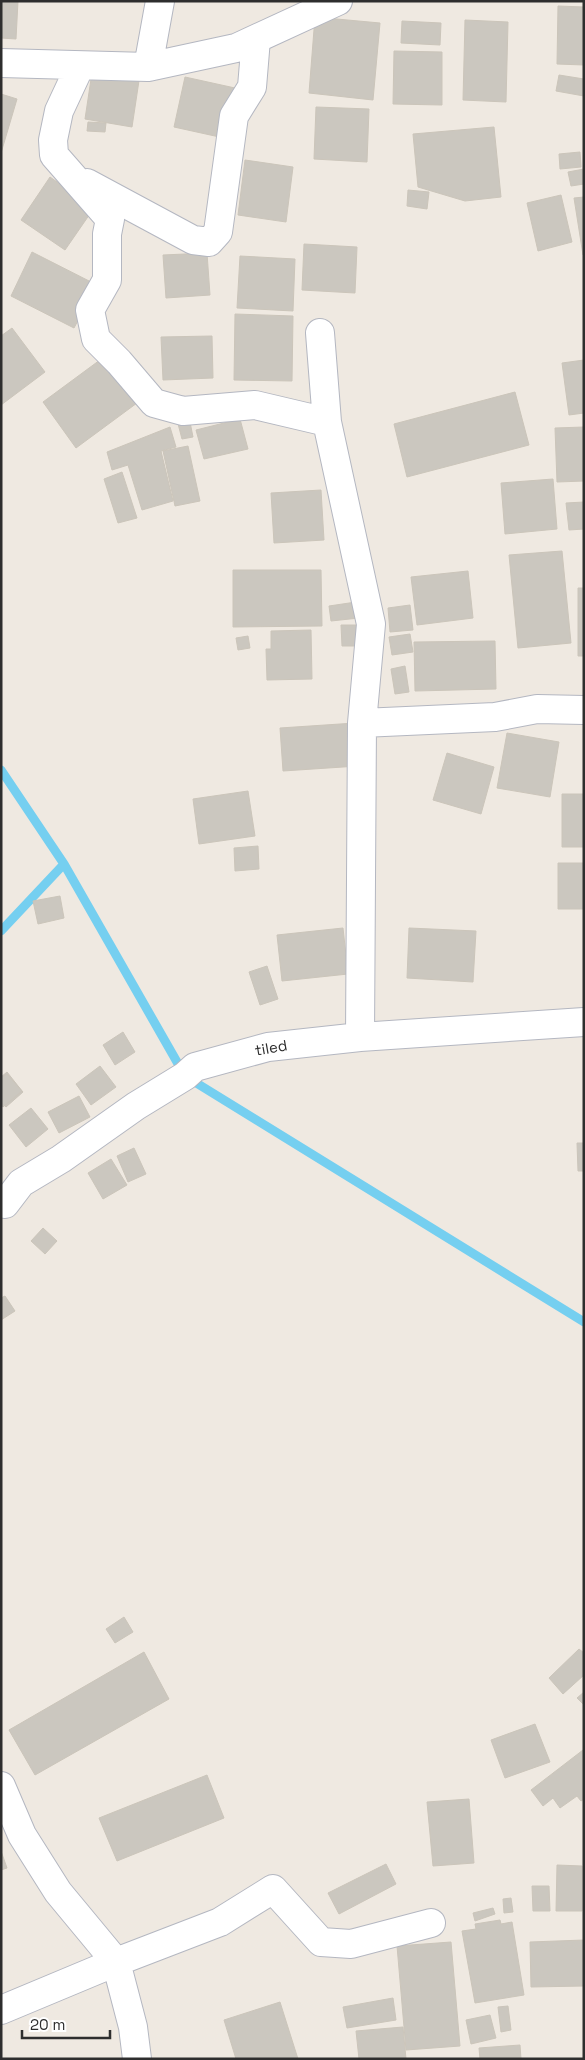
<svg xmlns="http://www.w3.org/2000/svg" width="585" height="2060" font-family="'Space Grotesk',sans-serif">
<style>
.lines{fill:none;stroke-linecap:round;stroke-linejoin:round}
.stream{stroke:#75cff0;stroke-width:9}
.building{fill:#cbc7bf;stroke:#cbc5ba}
.minor-casing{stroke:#b4b7c1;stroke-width:30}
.minor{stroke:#fff;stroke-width:28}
.labels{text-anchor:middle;stroke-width:4;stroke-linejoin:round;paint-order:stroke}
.street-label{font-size:15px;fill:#2e2e2e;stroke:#fff}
</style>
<rect width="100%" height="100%" fill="#efe9e1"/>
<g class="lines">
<path class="stream" d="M 1,770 L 64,864 L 185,1076 L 584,1322
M 1,931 L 64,864"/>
</g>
<path class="building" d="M 1,1 L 18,1 L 16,39 L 1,38 Z
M 558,6 L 584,7 L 584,65 L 557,64 Z
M 315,17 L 380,23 L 373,100 L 309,93 Z
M 465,20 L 508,22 L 506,102 L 463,100 Z
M 402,21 L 441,23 L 440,45 L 401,43 Z
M 394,51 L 442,52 L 442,105 L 393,104 Z
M 93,66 L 140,74 L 132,127 L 85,119 Z
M 559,75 L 584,79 L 584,96 L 556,91 Z
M 185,77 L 235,88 L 224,138 L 174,127 Z
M 1,94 L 17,99 L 1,153 Z
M 316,107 L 369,109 L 367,162 L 314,159 Z
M 88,122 L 106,123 L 105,132 L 87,131 Z
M 494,127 L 501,197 L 465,201 L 418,187 L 413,134 Z
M 580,152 L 581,167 L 560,169 L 559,154 Z
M 245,160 L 293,167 L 286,222 L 238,215 Z
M 584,169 L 584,184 L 571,186 L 568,172 Z
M 50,177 L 94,208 L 65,250 L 21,220 Z
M 408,190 L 429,192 L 427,209 L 407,206 Z
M 561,195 L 572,242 L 538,251 L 527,203 Z
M 584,197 L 584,255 L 583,255 L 574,198 Z
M 304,244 L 357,247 L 355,293 L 302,290 Z
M 32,252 L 97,285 L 74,328 L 11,296 Z
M 207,253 L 210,295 L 166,298 L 163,255 Z
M 240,256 L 295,259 L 293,311 L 237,308 Z
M 235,314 L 293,316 L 292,381 L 234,380 Z
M 12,328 L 45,372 L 1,405 L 1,336 Z
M 212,336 L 213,378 L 163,380 L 161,337 Z
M 104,357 L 137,403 L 76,448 L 43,402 Z
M 584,360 L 584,413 L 569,415 L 562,363 Z
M 515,392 L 529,445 L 407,477 L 394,424 Z
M 189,417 L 193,437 L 182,439 L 177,420 Z
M 240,419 L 248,449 L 204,459 L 196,430 Z
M 170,427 L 176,447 L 161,451 L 173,501 L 142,510 L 128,465 L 112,470 L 107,452 Z
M 584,427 L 584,481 L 557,482 L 555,428 Z
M 188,446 L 200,501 L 175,506 L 163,451 Z
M 122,472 L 137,518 L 118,523 L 104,479 Z
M 553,479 L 557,529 L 505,534 L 501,483 Z
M 321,490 L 324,540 L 274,543 L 271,493 Z
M 584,502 L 584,529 L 569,530 L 566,503 Z
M 562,551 L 571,643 L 518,648 L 509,555 Z
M 233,570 L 321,570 L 322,626 L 233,627 Z
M 468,571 L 473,618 L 417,625 L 411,577 Z
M 578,588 L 584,588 L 584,656 L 578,656 Z
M 356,602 L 359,618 L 331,621 L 329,606 Z
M 410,605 L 413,630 L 390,632 L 388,608 Z
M 341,625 L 358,625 L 359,646 L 342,646 Z
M 311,630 L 312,679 L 267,680 L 266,649 L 271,649 L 271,631 Z
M 410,634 L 413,652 L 392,655 L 389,637 Z
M 248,636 L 250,648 L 238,650 L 236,638 Z
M 495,641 L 496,689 L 415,691 L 414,642 Z
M 405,666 L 409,692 L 395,694 L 391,669 Z
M 355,723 L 358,766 L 283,771 L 280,728 Z
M 507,733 L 559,742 L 550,797 L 497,788 Z
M 447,753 L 494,767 L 481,814 L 433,800 Z
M 248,791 L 255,836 L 199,844 L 193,799 Z
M 562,794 L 584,794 L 584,847 L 562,847 Z
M 258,846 L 259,869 L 235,871 L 234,848 Z
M 558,863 L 584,863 L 584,909 L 558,909 Z
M 60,896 L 64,918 L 38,924 L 33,901 Z
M 343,928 L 348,974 L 282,981 L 277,935 Z
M 409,928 L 476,931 L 473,982 L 407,978 Z
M 267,966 L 278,999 L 260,1005 L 249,972 Z
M 123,1032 L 135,1052 L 115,1065 L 103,1045 Z
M 100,1066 L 116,1087 L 91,1105 L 76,1084 Z
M 7,1072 L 22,1091 L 3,1107 L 1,1104 L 1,1077 Z
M 7,1074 L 23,1092 L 6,1107 L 1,1102 L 1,1078 Z
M 79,1096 L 90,1117 L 59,1133 L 48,1112 Z
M 31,1108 L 48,1129 L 26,1147 L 9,1125 Z
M 577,1143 L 584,1143 L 584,1171 L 578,1171 Z
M 134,1148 L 146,1174 L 128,1182 L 117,1156 Z
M 111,1159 L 127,1185 L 103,1199 L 88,1173 Z
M 43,1228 L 57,1241 L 45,1254 L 31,1241 Z
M 5,1296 L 15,1311 L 1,1320 L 1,1298 Z
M 124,1617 L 133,1632 L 115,1643 L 106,1629 Z
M 579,1649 L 584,1653 L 584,1675 L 563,1694 L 549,1678 Z
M 144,1652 L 169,1699 L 35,1775 L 9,1730 Z
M 584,1692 L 584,1705 L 577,1698 Z
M 535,1724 L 550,1762 L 505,1778 L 491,1740 Z
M 583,1750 L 584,1799 L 581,1801 L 577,1796 L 560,1808 L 553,1798 L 543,1806 L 531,1790 Z
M 207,1775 L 224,1818 L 117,1861 L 99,1818 Z
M 469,1799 L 474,1863 L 433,1866 L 427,1802 Z
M 1,1851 L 7,1868 L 1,1870 Z
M 386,1864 L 396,1884 L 339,1914 L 328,1893 Z
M 557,1865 L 582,1866 L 582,1911 L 556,1911 Z
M 532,1886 L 549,1886 L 550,1911 L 533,1911 Z
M 511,1898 L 513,1912 L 504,1913 L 503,1899 Z
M 493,1908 L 495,1914 L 475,1921 L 473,1913 Z
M 500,1920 L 501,1924 L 512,1922 L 524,1995 L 475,2003 L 462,1931 L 476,1929 L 475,1924 Z
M 584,1940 L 584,1986 L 531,1987 L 530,1942 Z
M 451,1942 L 460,2046 L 406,2050 L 397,1946 Z
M 393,1998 L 396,2020 L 347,2028 L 343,2007 Z
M 280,2002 L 298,2059 L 236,2059 L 224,2020 Z
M 508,2006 L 511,2030 L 501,2032 L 498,2007 Z
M 490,2015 L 496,2038 L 471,2044 L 466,2020 Z
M 403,2027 L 406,2059 L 359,2059 L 356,2031 Z
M 520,2045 L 521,2059 L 480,2059 L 479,2048 Z"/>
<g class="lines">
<defs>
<path id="minor" d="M 1,63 L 148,67 L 236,48 L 338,1
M 80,66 L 59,111 L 53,140 L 54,155 L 110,219 L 107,234 L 107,280 L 90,310 L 96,339 L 119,362 L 154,403 L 183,411 L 255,405 L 327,422
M 148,67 L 160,1
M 87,183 L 193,240 L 209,242 L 218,232 L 234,116 L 252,87 L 256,39
M 320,333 L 327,422 L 371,624 L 362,723 L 360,1037
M 362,723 L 495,717 L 537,709 L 584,710
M 5,1204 L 21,1183 L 61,1159 L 136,1106 L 185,1076 L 195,1067 L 268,1047 L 360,1037 L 584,1022
M 1,1786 L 22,1835 L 58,1892 L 116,1962 L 133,2027 L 137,2059
M 1,2010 L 116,1962 L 220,1922 L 273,1889 L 321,1942 L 351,1944 L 431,1923"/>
</defs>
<use href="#minor" class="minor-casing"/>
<use href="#minor" class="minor"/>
</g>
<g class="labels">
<g class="street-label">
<text transform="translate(271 1048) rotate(-10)" y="5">tiled</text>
</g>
</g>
<rect width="585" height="2060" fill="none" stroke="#2e2e2e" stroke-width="5"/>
<path d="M22 2030v8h88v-8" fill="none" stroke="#2e2e2e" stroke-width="2.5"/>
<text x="30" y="2030" font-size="15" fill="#2e2e2e" stroke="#ffffff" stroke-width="4" paint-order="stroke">20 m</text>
</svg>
